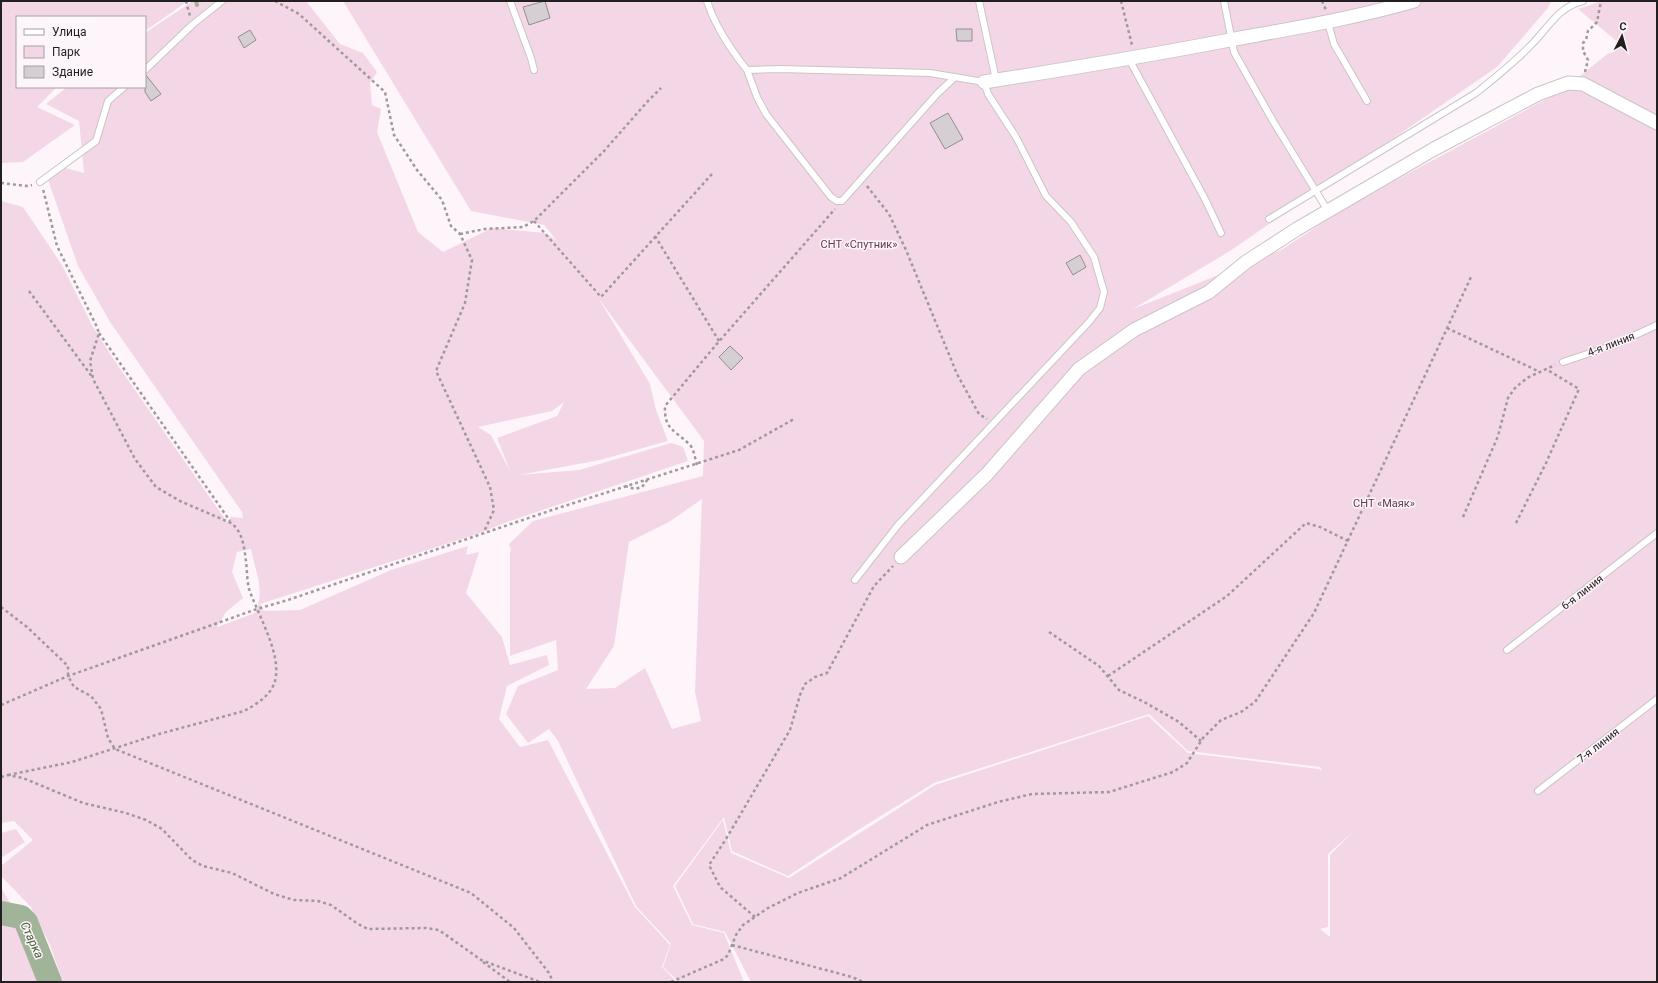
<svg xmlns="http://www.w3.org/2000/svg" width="1658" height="983" font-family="Roboto,sans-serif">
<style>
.green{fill:#f4d7e7;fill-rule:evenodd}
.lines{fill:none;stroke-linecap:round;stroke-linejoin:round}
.stream{stroke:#a1b398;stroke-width:4}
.river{stroke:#a1b398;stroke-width:24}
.building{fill:#d5ced2;stroke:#948d90}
.service-casing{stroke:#cbc4c8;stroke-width:8}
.minor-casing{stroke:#cbc4c8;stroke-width:15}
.path{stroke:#9f999c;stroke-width:2.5;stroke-dasharray:3 3;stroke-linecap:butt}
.service{stroke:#fff;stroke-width:6}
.minor{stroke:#fff;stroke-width:13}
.labels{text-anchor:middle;stroke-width:3;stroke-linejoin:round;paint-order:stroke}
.park-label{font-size:11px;fill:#643853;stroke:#fdf5f9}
.street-label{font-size:11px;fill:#221f21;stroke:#fdf5f9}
.water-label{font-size:12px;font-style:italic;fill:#405c32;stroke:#fdf5f9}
</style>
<rect width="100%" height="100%" fill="#fdf5f9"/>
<path class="green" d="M 1,1 L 188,1 L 145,31 L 145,17 L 17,17 L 17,87 L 57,87 L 37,107 L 75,125 L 23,162 L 1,163 Z
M 193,1 L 306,1 L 340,44 L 363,53 L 377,72 L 370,83 L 372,105 L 381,109 L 377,132 L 418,232 L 443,252 L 492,228 L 545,233 L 556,240 L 544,225 L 471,211 L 343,1 L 1551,1 L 1548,8 L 1497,67 L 1230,251 L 1133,309 L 1281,250 L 1350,205 L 1561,91 L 1620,44 L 1578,9 L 1601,1 L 1657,1 L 1657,982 L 751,982 L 725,932 L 693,924 L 675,886 L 723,820 L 731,853 L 789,878 L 935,785 L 1148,716 L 1188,753 L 1319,769 L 1322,771 L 1320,767 L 1188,751 L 1149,714 L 934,783 L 855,832 L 788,876 L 732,851 L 724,817 L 673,886 L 692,925 L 724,933 L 744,982 L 679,982 L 663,967 L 671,944 L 636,906 L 558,741 L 549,729 L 528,743 L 506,714 L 518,686 L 558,670 L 556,640 L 510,656 L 510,552 L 511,550 L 509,544 L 533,521 L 703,476 L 704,441 L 599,299 L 650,384 L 656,410 L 668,441 L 600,460 L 519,475 L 579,470 L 671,443 L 683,447 L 688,461 L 507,522 L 480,533 L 260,604 L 264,611 L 300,610 L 391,570 L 468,546 L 466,555 L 479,552 L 466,593 L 502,637 L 510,665 L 547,655 L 549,665 L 507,686 L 499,719 L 520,747 L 548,740 L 635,907 L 670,945 L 662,967 L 677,982 L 63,982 L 50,945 L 31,907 L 1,876 L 1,866 L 33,840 L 14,821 L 1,823 L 1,201 L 23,207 L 62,265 L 92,325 L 112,357 L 227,522 L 231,517 L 243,518 L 242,512 L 110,322 L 78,266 L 47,177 L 62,167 L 84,173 L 79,121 L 46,104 L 67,87 L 145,87 L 145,33 ZM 564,402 L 557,416 L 497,438 L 510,471 L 491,435 L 478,427 L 552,411 ZM 702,499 L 695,692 L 701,721 L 672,729 L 645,668 L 615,688 L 586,689 L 614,646 L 629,542 L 669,522 ZM 251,549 C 255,570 266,593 255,613 L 217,627 L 226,612 L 243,598 L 232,572 L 237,552 ZM 1354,831 L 1330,855 L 1330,937 L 1320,929 L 1328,927 L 1328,854 Z
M 16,829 L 25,842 L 1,858 L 1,833 Z
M 1,888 L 14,909 L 31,916 L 57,982 L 3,982 L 1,967 Z"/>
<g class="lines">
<path class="stream" d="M 196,1 L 197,5"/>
<path class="river" d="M 1,913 L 21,917 L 26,922 L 50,982"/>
</g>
<path class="building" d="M 545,1 L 550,18 L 529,25 L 523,7 Z
M 956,29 L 972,29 L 972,41 L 957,41 Z
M 250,30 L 256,40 L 244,48 L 238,37 Z
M 145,74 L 161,94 L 151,101 L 145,92 Z
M 948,113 L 963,139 L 945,149 L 930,123 Z
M 1080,255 L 1086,267 L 1073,275 L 1066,263 Z
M 730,346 L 743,358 L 731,370 L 719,357 Z"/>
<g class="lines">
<defs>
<path id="service" d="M 510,1 L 531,58 L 534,70
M 707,1 C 715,26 731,50 747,70 L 780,69 L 930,73 L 984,82 L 988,94 L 1016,137 L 1046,196 L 1071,222 L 1094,257 L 1104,292 L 1100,308 L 1089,322 L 898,525 L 855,580
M 979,1 L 996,80
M 1224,1 L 1234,52 L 1273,121 L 1328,211
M 1328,23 L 1334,44 L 1367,101
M 1129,59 L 1205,199 L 1221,233
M 145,70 L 192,25 L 222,1
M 747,70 L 757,97 L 766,114 L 831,197 L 837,201 L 842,201 L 937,94 L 955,77
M 40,182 L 96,141 L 108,101 L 124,87
M 1269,219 L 1476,93 C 1496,77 1515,62 1532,44 C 1549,27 1558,7 1583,1
M 1563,362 L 1614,345 L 1657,325
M 1507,650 L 1657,533
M 1538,791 L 1657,699"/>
<path id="minor" d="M 984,82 C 1068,69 1152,55 1235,39 C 1295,28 1355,18 1414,1
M 901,557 L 987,474 L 1079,369 L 1134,330 L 1209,292 L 1246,262 L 1297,229 L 1434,149 L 1538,94 L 1568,83 L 1583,84 L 1657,123"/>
</defs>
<use href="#service" class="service-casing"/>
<use href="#minor" class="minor-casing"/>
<path class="path" d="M 186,1 L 190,16
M 275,1 L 299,14 L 385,92 L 394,135 L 417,170 L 442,200 L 451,226 L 460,234 L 472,260 L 465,303 L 436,371 L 490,487 L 494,510 L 483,534
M 1121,1 L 1132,45
M 1322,1 L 1326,10
M 1585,72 L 1588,60 L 1583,51 L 1583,43 L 1586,40 L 1588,31 L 1597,22 L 1601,1
M 1,183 L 27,186 L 32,185
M 867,186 L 889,214 L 906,250 L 957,374 L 979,414 L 987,419
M 534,221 L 601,297 L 712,174
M 460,234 L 485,229 L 523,227 L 534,221 L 604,151 L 647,102 L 661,88
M 655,236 L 719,341
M 29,291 L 93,378
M 1447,328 L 1538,371
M 99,333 L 230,521
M 697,465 C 695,459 694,448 689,444 C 675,430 664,430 665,406 L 715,346 L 835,209
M 625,486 L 635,489 L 642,487 L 648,479
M 1463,517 L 1498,436 L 1508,398 L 1515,388 L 1527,378 L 1555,365
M 1516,523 L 1546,463 L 1579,389 L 1546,369
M 1,607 L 27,627 L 68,666 L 68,676 L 74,687 L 91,696 L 101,709 L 108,738 L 115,749 L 471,893 L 514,928 L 549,973 L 553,982
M 1049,632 L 1099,666 L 1119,690 L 1146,703 L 1179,722 L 1201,741
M 1108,676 L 1227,596 L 1306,523 L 1320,527 L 1348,541
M 1,705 L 68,676 L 257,609 L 288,600 L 552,510 L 739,450 L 794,419
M 8,775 L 72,762 L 159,734 L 244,711 C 257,704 274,694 276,676 C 279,649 258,615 249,589 C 247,580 247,570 246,561 C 244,547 243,532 231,523 L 180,501 L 156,487 L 135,459 L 93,379 L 90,361 L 99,333 L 96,325 L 57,246 L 43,189
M 1,777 L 8,775 L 23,778 L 83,803 L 126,813 L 146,820 L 162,829 L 192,860 L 203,866 L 232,873 L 274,894 L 294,900 L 318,901 L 331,905 L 358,924 L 368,929 L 426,928 L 439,930 L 481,960 L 540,982
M 755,917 L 720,887 L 709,865 L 726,839 L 790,730 L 800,695 L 805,684 L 815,677 L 827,673 L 874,586 L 893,566
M 732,945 L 852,977 L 863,982
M 483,962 L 510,982
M 671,982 L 724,959 L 728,955 L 736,935 L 743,925 L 768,908 L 798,893 L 841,878 L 927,825 L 998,802 L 1032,794 L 1109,792 L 1173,772 L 1187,763 L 1203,738 L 1221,720 L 1241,712 L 1255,702 L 1314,613 L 1471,277"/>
<use href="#service" class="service"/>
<use href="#minor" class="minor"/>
</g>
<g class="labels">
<g class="park-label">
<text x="859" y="248">СНТ «Спутник»</text>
<text x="1384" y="507">СНТ «Маяк»</text>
</g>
<g class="street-label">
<text transform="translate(1611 344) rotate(-21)" y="4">4-я линия</text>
<text transform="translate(1582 592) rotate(-38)" y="4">6-я линия</text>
<text transform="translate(1598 745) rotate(-38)" y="4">7-я линия</text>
</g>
<g class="water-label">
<text transform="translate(32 940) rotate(65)" y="4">Старка</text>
</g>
</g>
<rect width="1658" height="983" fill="none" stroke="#221f21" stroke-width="4"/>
<rect x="16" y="16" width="130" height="72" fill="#fdf5f9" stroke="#a59fa3"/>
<rect x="24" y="29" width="20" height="6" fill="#ffffff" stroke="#a59fa3"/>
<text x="52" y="36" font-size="12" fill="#221f21">Улица</text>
<rect x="24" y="46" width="20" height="12" fill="#f4d7e7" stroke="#a59fa3"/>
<text x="52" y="56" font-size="12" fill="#221f21">Парк</text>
<rect x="24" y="66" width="20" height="12" fill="#d5ced2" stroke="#a59fa3"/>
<text x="52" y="76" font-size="12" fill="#221f21">Здание</text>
<g transform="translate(1622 36) rotate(6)" stroke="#fdf5f9" stroke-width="3" paint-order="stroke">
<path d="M0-3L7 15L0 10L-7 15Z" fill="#221f21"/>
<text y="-6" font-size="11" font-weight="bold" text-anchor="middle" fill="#221f21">С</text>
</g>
</svg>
